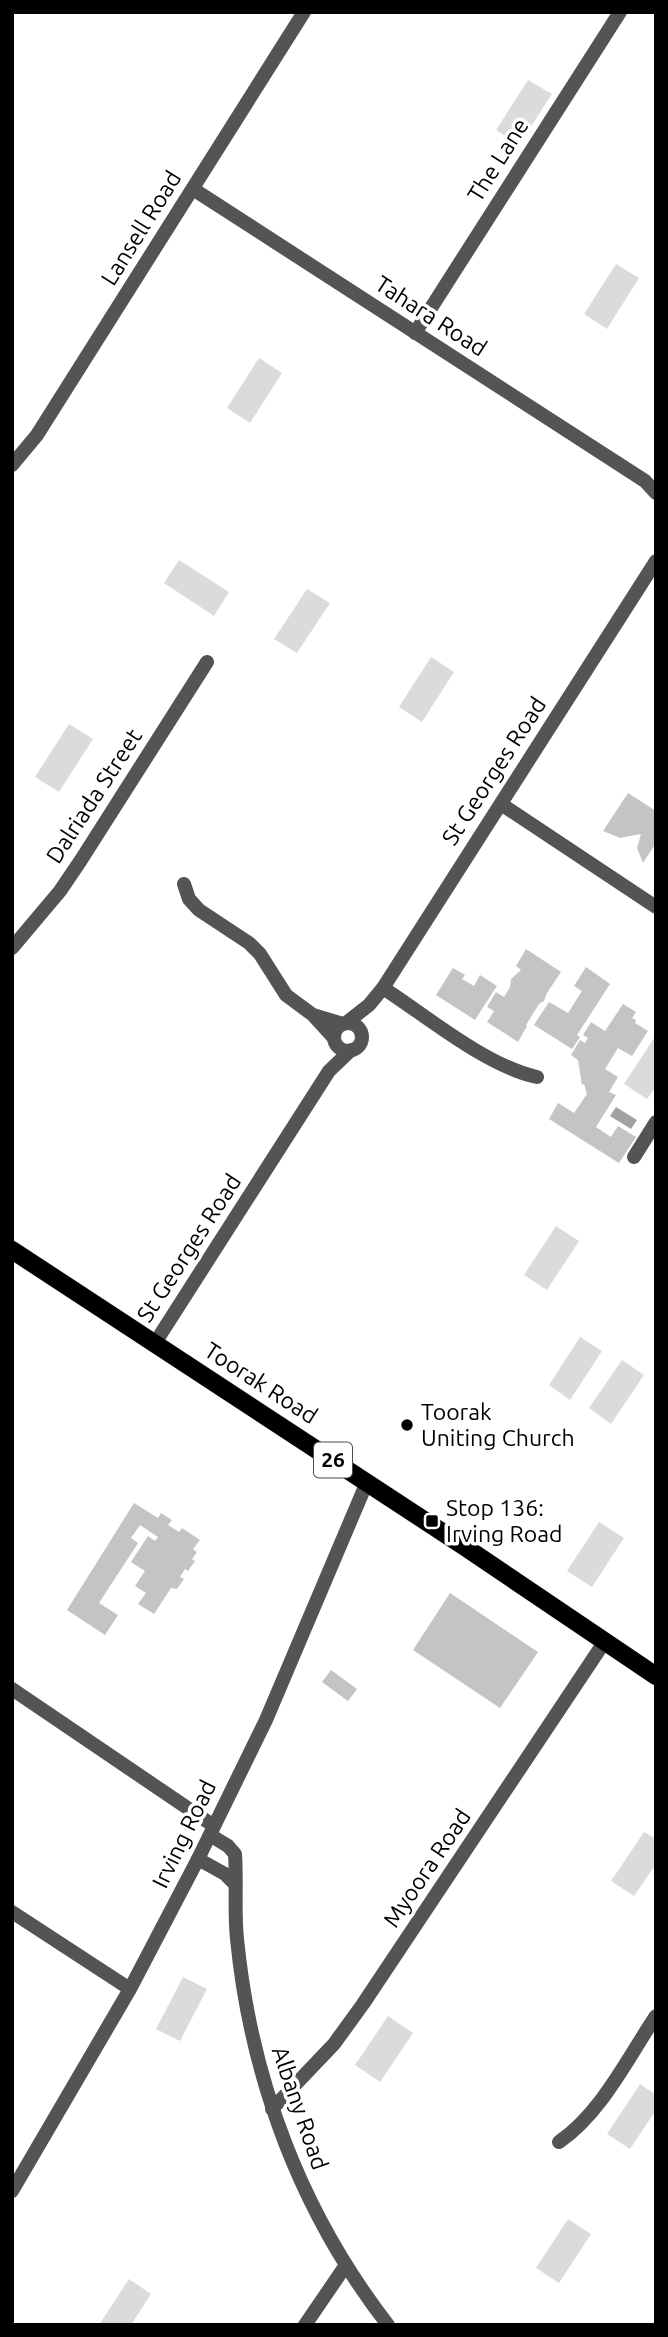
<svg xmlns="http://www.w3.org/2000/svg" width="668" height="2337" font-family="Ubuntu,sans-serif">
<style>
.green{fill:#dbdbdb}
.water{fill:#a2a2a2}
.building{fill:#c4c4c4}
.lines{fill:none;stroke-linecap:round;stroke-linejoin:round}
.primary-casing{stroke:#dbdbdb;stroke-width:19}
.minor{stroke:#545454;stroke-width:14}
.tertiary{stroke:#545454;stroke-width:14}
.primary{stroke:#000;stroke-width:18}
.tram{stroke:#000;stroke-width:2}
.poi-dot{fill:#000;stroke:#fff;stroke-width:2.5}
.labels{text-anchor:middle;stroke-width:7;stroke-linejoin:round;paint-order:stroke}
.shield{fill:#fff;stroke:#4c4c4c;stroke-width:2}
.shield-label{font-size:21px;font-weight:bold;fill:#000}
.street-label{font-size:23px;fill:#000;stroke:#fff}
.poi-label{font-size:23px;fill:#000;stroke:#fff;text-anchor:start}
</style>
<rect width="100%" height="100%" fill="#fff"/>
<path class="green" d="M 528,80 L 552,94 L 519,145 L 496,130 Z
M 616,264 L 639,278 L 607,329 L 584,314 Z
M 259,358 L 282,373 L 250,423 L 227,408 Z
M 179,560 L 229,592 L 214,616 L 164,583 Z
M 307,589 L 330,603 L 297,653 L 274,639 Z
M 431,657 L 454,672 L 422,722 L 399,707 Z
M 69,724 L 93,739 L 59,792 L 35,777 Z
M 656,1035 L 656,1086 L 647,1099 L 624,1084 Z
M 556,1226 L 579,1241 L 547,1290 L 524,1275 Z
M 580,1337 L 602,1351 L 570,1400 L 549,1385 Z
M 622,1360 L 644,1375 L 611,1424 L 589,1408 Z
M 599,1522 L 624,1538 L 592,1587 L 567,1571 Z
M 644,1832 L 656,1839 L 656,1864 L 634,1896 L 611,1881 Z
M 183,1977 L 207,1989 L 180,2041 L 156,2029 Z
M 388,2016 L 413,2033 L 380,2082 L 355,2065 Z
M 640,2084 L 656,2095 L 656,2110 L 630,2149 L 607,2134 Z
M 568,2219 L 591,2234 L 559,2283 L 536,2268 Z
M 129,2279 L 151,2294 L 131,2325 L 99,2325 Z"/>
<path class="water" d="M 616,1107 L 637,1120 L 631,1129 L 610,1116 Z"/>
<path class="building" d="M 628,793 L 656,811 L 656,843 L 643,863 L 637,848 L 641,834 L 620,838 L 603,831 Z
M 526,949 L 561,972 L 547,993 L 544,1001 L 539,1004 L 526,1025 L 527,1026 L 518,1042 L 487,1022 L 494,1011 L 487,1007 L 496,992 L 504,997 L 510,987 L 511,979 L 521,970 L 516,966 Z
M 586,967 L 610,984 L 577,1035 L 580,1037 L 572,1049 L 534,1025 L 549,1002 L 568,1013 L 582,991 L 574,986 Z
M 453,968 L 465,975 L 462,979 L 474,986 L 480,975 L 497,986 L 475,1020 L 436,995 Z
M 623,1004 L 636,1012 L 632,1018 L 636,1020 L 635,1023 L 648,1031 L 632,1056 L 618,1048 L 605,1069 L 618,1077 L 609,1092 L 616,1095 L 596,1127 L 611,1137 L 618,1126 L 636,1137 L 619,1163 L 549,1119 L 558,1103 L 574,1113 L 587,1094 L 584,1084 L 582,1085 L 578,1060 L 571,1055 L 580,1040 L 585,1043 L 588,1038 L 583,1035 L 591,1022 L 605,1031 Z
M 134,1503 L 158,1518 L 161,1513 L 172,1520 L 168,1525 L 179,1532 L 182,1528 L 200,1540 L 193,1549 L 197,1552 L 192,1559 L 195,1561 L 188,1571 L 185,1569 L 180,1577 L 184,1579 L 177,1589 L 171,1588 L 154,1614 L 138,1604 L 146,1593 L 135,1586 L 145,1571 L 131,1562 L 148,1536 L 155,1541 L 158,1537 L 140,1525 L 131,1538 L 138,1543 L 99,1603 L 118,1615 L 105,1635 L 67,1610 Z
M 450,1593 L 538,1652 L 500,1708 L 413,1650 Z
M 331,1670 L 357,1689 L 348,1701 L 322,1682 Z"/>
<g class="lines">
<defs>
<path id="primary" d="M 12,1250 L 465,1547 L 656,1676"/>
</defs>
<use href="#primary" class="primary-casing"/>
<path class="minor" d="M 193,189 L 645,481 L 656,493
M 415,333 L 620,12
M 12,465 L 37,435 L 304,12
M 501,804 L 656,907
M 184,884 L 189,899 L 199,910 L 249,943 L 260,954 L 286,995 L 313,1015 L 334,1038
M 12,948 L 60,891 L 81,860 L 207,662
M 383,988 C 428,1017 486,1066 537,1077
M 313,1015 L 343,1024
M 634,1157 L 656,1122
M 12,1689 L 214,1826
M 12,1912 L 130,1989
M 272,2109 L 334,2044 L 363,2004 L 605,1641
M 559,2142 C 602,2112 627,2059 656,2016
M 12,2191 L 130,1989 L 198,1859
M 305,2325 L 346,2265"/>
<path class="tertiary" d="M 346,1023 L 369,1005 L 383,988 L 656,561
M334 1037a14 14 0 1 1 28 0a14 14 0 1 1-28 0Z
M 155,1343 L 329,1071 L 351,1050
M 210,1835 L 228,1846 L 235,1854 C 237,1882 234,1911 237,1939 C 251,2080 301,2213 388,2325
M 234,1883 L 225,1874 L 198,1859 L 266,1720 L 367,1482"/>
<use href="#primary" class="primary"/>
<path class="tram" d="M 12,1254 L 656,1681"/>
</g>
<g class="poi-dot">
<circle cx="407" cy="1425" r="7"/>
<rect x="425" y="1514" width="14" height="14" rx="3.5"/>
</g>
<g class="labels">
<rect class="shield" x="314" y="1442.5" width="38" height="35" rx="5"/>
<g class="shield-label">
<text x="333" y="1467">26</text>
</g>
<g class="street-label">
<text transform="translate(498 160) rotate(-58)" y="8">The Lane</text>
<text transform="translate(141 228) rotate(-58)" y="8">Lansell Road</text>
<text transform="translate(431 316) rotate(33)" y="8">Tahara Road</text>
<text transform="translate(494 771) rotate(-57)" y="8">St Georges Road</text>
<text transform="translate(94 796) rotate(-57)" y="8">Dalriada Street</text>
<text transform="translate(189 1248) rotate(-57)" y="8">St Georges Road</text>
<text transform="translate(261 1383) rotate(33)" y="8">Toorak Road</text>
<text transform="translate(184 1834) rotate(-64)" y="8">Irving Road</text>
<text transform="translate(427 1868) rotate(-56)" y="8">Myoora Road</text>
<text transform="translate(300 2108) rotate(71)" y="8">Albany Road</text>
</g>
<g class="poi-label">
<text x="421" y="1420">Toorak<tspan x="421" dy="26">Uniting Church</tspan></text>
<text x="446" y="1516">Stop 136:<tspan x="446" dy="26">Irving Road</tspan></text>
</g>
</g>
<rect width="668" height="2337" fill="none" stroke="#000000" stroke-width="28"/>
</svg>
